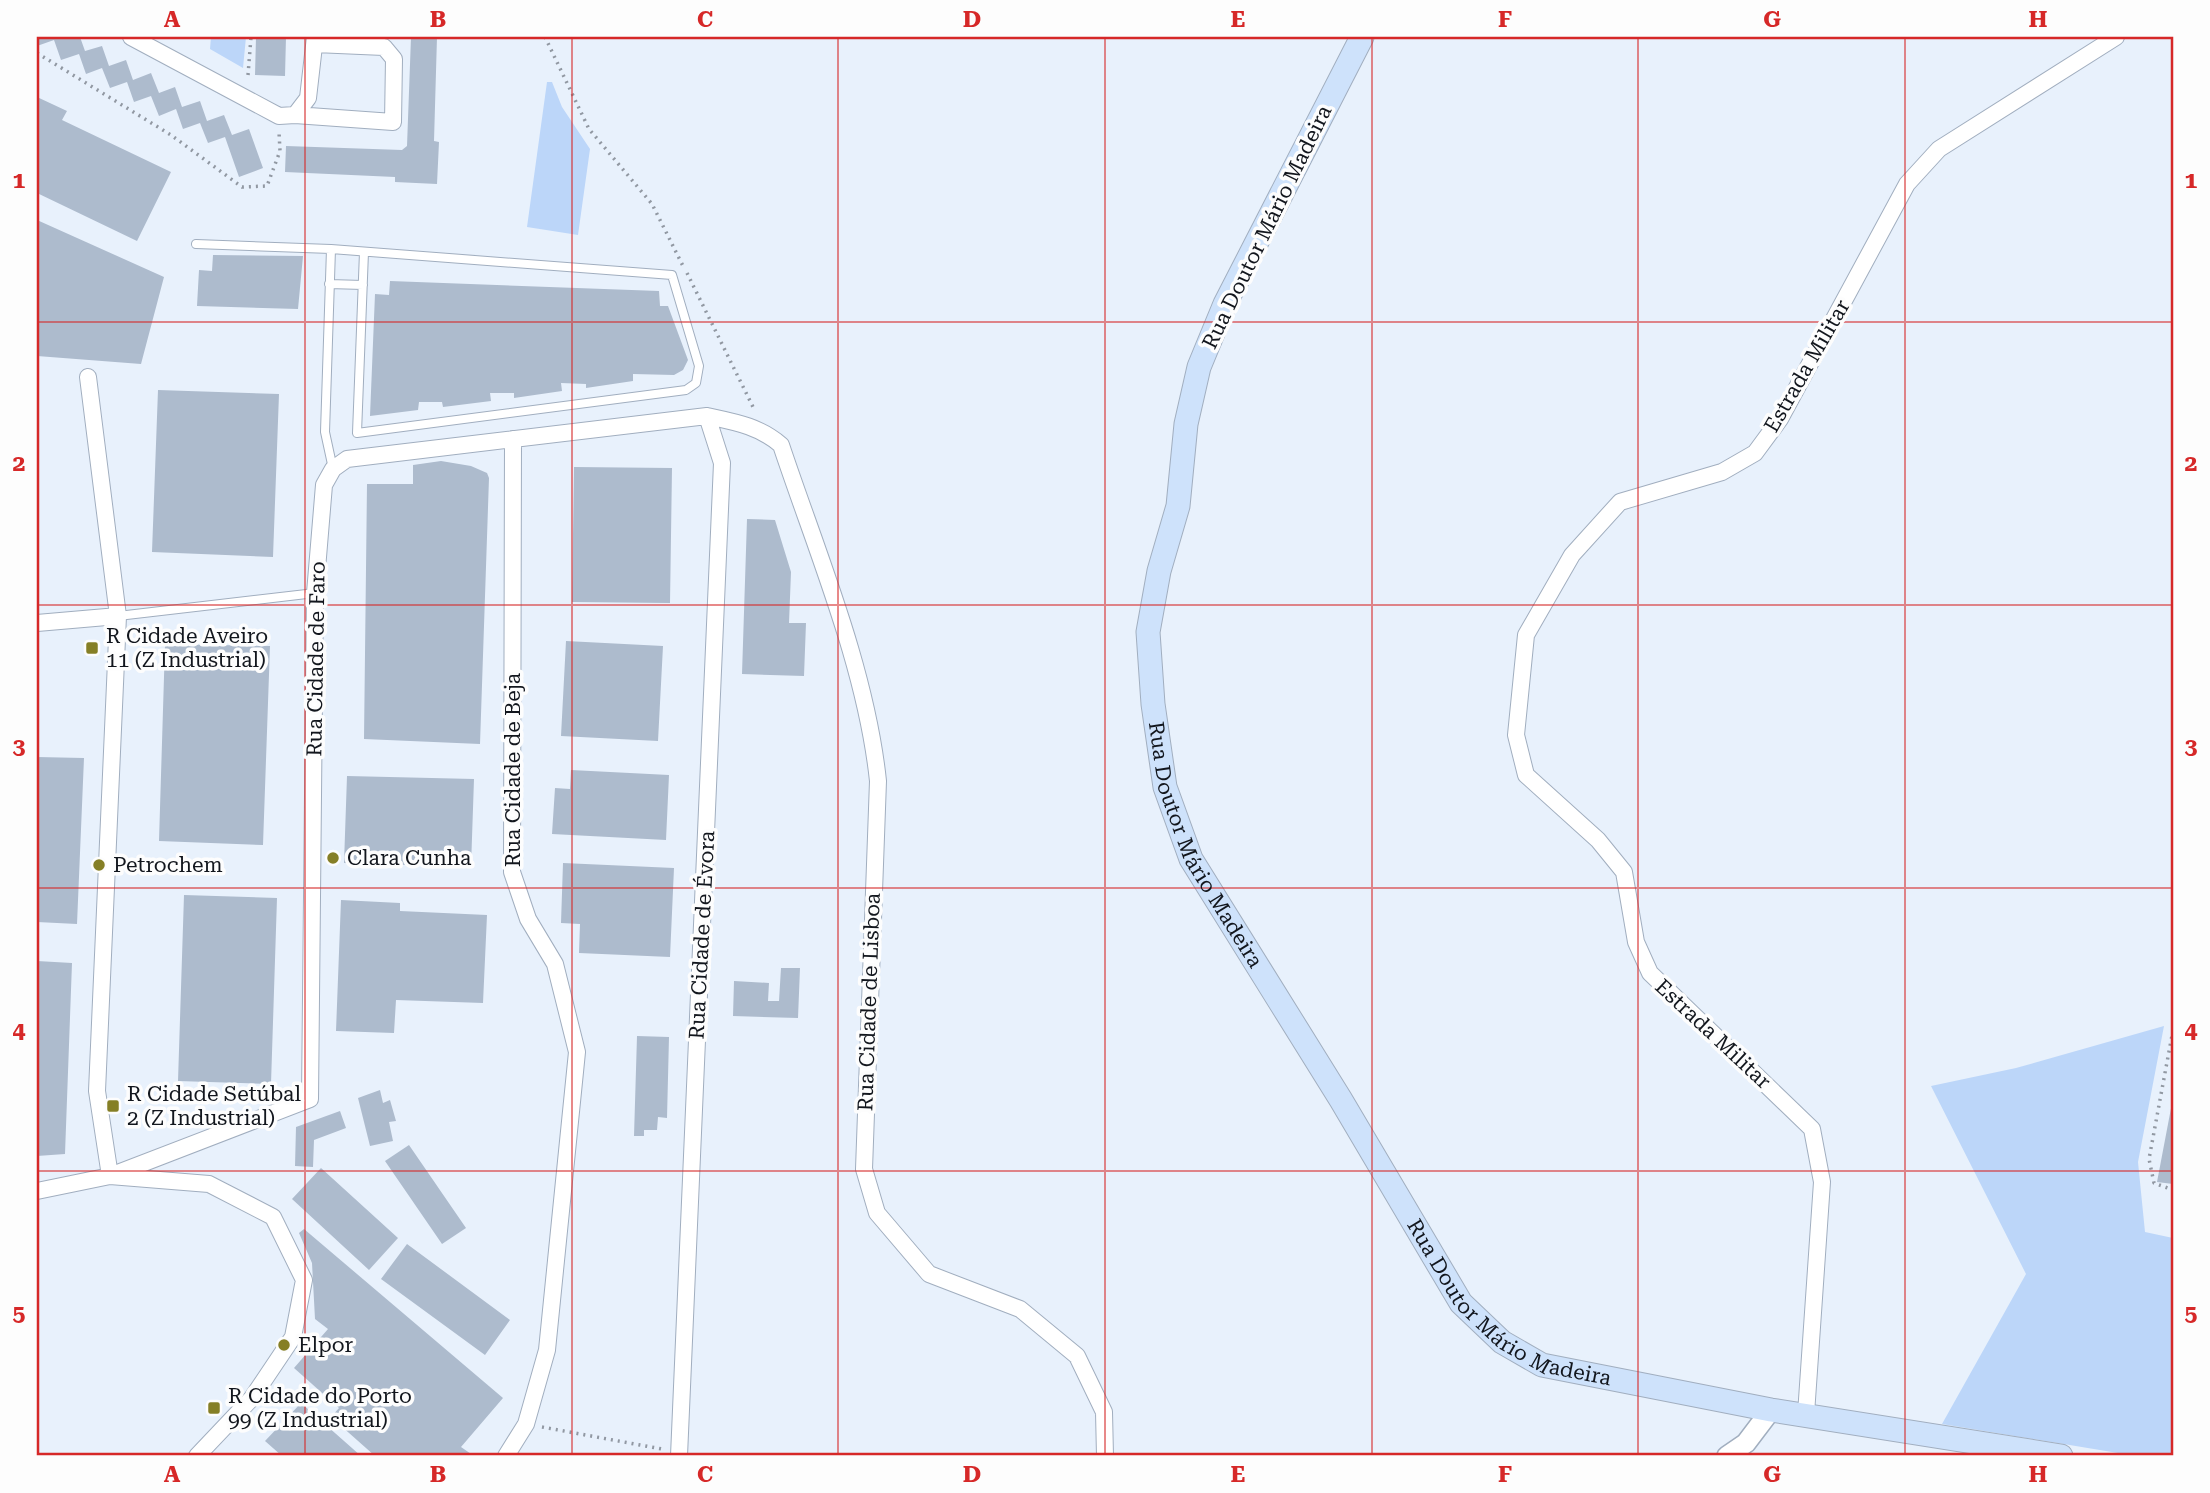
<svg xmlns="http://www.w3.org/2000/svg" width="2210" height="1493" font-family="'Roboto Serif',serif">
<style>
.green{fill:#bcd6f9}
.building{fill:#adbbcd}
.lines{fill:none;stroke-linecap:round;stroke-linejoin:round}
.service-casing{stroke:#a1aebf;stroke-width:10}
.minor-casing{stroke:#a1aebf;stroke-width:18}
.tertiary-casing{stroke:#a1aebf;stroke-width:22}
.secondary-casing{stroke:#a1aebf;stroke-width:25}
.path{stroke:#9198a2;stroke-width:3.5;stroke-dasharray:2 5;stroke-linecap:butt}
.service{stroke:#fff;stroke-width:8}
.minor{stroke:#fff;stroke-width:16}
.tertiary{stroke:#fff;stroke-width:19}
.secondary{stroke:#cee2fb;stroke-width:23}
.grid{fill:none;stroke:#d62828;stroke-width:2;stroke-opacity:0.55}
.poi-dot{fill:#857f26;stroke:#fdfdfd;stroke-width:2.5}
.labels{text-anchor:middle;stroke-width:7;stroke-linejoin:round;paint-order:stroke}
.street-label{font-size:21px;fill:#12161d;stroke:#fdfdfd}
.poi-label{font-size:21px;fill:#12161d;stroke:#fdfdfd;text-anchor:start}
.neatline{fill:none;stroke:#d62828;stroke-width:2.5}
.grid-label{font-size:23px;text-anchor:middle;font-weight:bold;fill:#d62828}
</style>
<rect width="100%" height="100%" fill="#e8f1fc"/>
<path class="green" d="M 211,37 L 246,37 L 243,68 L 210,49 Z
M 547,82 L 552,82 L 562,107 L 590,149 L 578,235 L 527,227 Z
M 2164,1026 L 2138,1162 L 2145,1232 L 2173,1238 L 2173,1456 L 2136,1456 L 1942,1424 L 2026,1274 L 1931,1086 L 2016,1068 Z"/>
<path class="building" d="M 37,37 L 80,37 L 85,51 L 102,46 L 109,66 L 126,60 L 133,80 L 151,73 L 159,93 L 175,87 L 182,107 L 200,101 L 207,121 L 224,115 L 232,135 L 249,129 L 263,168 L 239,177 L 225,137 L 208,143 L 200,123 L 183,129 L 176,109 L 159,116 L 151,96 L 134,102 L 127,82 L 110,88 L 102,68 L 86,74 L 79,54 L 61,60 L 54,40 L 37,46 Z
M 256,37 L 286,37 L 285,76 L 255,75 Z
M 411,37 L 437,37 L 434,141 L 439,142 L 437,184 L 395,182 L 395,177 L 285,172 L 286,146 L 402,150 L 407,146 Z
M 37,97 L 67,111 L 62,120 L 171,172 L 137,241 L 37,193 Z
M 37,220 L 164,277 L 141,364 L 37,356 Z
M 213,255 L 303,256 L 298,309 L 197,306 L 199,270 L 212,271 Z
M 390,281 L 659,291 L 660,306 L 668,306 L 688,360 L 683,370 L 674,375 L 633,374 L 633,381 L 586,388 L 586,384 L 561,383 L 562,391 L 514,398 L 514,393 L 490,393 L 491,401 L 443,407 L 442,402 L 419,402 L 418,410 L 370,416 L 375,294 L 389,295 Z
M 158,390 L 279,394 L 273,557 L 152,552 Z
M 441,461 L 471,466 L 487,473 L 489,478 L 480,744 L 364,739 L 367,484 L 413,484 L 413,465 Z
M 574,467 L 672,468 L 670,603 L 572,602 Z
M 747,519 L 775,520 L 791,572 L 789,623 L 806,623 L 804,676 L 742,674 Z
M 566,641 L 663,646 L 658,741 L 561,736 Z
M 165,644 L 270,646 L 263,845 L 159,841 Z
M 37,757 L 84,758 L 77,924 L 37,922 Z
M 571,770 L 669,775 L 666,840 L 552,834 L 555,788 L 570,789 Z
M 347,776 L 474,779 L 471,867 L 344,863 Z
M 563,863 L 674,868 L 670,957 L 579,953 L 580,924 L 561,923 Z
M 184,895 L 277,898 L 271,1084 L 178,1081 Z
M 341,900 L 400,903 L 400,911 L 487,915 L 483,1003 L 396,1000 L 394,1033 L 336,1031 Z
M 37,961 L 72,963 L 65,1154 L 37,1156 Z
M 781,968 L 800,968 L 798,1018 L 733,1016 L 734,981 L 769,983 L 768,1001 L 779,1001 Z
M 637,1036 L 669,1037 L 667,1118 L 658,1117 L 657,1130 L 644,1130 L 644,1136 L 634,1136 Z
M 380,1090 L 383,1103 L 390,1100 L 396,1121 L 389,1122 L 393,1141 L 370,1146 L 358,1098 Z
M 2172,1103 L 2173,1103 L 2173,1184 L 2157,1182 Z
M 340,1111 L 346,1128 L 314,1140 L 313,1167 L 295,1166 L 296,1127 Z
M 409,1145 L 466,1228 L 442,1244 L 385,1161 Z
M 321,1168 L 398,1238 L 369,1270 L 292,1199 Z
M 304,1229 L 503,1398 L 461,1447 L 474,1456 L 375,1456 L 331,1417 L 339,1408 L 294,1368 L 328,1329 L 315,1319 L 312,1263 L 299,1233 Z
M 407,1244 L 510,1320 L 485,1355 L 381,1279 Z
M 301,1403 L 361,1456 L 282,1456 L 265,1441 Z"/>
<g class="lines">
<defs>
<path id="service" d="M 196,244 L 331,249
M 329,284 L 363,285
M 333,469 L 325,432 L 331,249 L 672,275 L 699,366 L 696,383 L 686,390 L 357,433 L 364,252
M 118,616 L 315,593"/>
<path id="minor" d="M 131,37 L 279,116 L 295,115 L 308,98 L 315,37
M 295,115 L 393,122 L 394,59 L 384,47 L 315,44
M 88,377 L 118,616 L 97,1091 L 110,1176
M 37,623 L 118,616
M 110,1176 L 310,1099 L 315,593 L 324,485 L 333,469 L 347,459 L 707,416 C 735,422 759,426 781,445 C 817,553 866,667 878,781 L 864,1169 L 877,1213 L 929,1274 L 1020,1309 L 1077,1356 L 1104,1412 L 1105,1456
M 37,1191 L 110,1176 L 209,1184 L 273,1217 L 304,1280 L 293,1337 L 252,1398 L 197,1456
M 1806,1414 L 1822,1182 L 1812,1129 L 1650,973 L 1636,942 L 1624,872 L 1598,840 L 1526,775 L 1516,735 L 1526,635 L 1572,555 L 1620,502 L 1722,472 L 1755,453 L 1780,419 L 1907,184 L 1939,149 L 2116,37
M 506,1456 L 526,1424 L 547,1350 L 577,1052 L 555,964 L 528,919 L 512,872 L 513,439
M 679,1456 L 722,463 L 707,416"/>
<path id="tertiary" d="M 1727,1456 L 1746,1443 L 1771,1410"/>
<g id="secondary">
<path id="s1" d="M 1362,37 L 1225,304 L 1199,367 L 1186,424 L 1178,506 L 1159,571 L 1148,632 L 1153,704 L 1165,787 L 1191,859 L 1341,1100 L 1461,1303 L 1502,1342 L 1542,1365 L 1771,1410 L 2061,1456"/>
</g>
</defs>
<use href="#service" class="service-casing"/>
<use href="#minor" class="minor-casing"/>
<use href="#tertiary" class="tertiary-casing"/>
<use href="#secondary" class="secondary-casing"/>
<path class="path" d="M 545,37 L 589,129 L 652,204 L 683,266
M 37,53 L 171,135 L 242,187 L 267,186 L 280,151 L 279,132
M 248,75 L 251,37
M 687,273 L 755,411
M 2173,1030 L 2149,1159 L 2154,1183 L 2173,1190
M 542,1427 L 662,1449"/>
<use href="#service" class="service"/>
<use href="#minor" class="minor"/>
<use href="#tertiary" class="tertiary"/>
<use href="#secondary" class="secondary"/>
</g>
<path class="grid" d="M 305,37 L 305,1456M 572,37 L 572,1456M 838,37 L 838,1456M 1105,37 L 1105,1456M 1372,37 L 1372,1456M 1638,37 L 1638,1456M 1905,37 L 1905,1456M 37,322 L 2173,322M 37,605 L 2173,605M 37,888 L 2173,888M 37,1171 L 2173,1171"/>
<g class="poi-dot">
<rect x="85" y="641" width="14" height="14" rx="3.5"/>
<circle cx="333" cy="858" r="7"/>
<circle cx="99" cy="865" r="7"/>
<rect x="106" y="1099" width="14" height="14" rx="3.5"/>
<circle cx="284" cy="1345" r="7"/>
<rect x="207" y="1401" width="14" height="14" rx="3.5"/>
</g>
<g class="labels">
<g class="street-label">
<text transform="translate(1267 227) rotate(-64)" y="7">Rua Doutor Mário Madeira</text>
<text transform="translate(1807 366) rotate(-60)" y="7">Estrada Militar</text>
<text transform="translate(316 659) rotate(-89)" y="7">Rua Cidade de Faro</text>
<text transform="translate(513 770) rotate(-90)" y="7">Rua Cidade de Beja</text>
<text dy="7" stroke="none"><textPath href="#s1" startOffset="863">Rua Doutor Mário Madeira</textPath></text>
<text transform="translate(702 935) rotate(-87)" y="7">Rua Cidade de Évora</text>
<text transform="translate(869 1002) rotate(-88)" y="7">Rua Cidade de Lisboa</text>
<text transform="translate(1713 1034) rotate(43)" y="7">Estrada Militar</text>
<text dy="7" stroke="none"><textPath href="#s1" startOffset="1430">Rua Doutor Mário Madeira</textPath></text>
</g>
<g class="poi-label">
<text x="106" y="643">R Cidade Aveiro<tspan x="106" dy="24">11 (Z Industrial)</tspan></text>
<text x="347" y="865">Clara Cunha</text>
<text x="113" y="872">Petrochem</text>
<text x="127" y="1101">R Cidade Setúbal<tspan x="127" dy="24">2 (Z Industrial)</tspan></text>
<text x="298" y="1352">Elpor</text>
<text x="228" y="1403">R Cidade do Porto<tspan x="228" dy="24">99 (Z Industrial)</tspan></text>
</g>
</g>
<rect width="2210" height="1493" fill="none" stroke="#fdfdfd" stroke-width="77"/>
<rect x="38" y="38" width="2134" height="1416" class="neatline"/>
<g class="grid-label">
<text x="172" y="27">A</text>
<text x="438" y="27">B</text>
<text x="705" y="27">C</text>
<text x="972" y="27">D</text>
<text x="1238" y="27">E</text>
<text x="1505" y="27">F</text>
<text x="1772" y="27">G</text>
<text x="2038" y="27">H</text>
<text x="19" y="188">1</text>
<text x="2191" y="188">1</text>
<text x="19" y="471">2</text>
<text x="2191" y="471">2</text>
<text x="19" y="754">3</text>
<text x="2191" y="754">3</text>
<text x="19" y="1038">4</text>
<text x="2191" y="1038">4</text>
<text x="19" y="1321">5</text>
<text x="2191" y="1321">5</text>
<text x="172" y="1482">A</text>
<text x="438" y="1482">B</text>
<text x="705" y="1482">C</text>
<text x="972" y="1482">D</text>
<text x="1238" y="1482">E</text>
<text x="1505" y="1482">F</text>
<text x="1772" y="1482">G</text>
<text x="2038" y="1482">H</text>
</g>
</svg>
